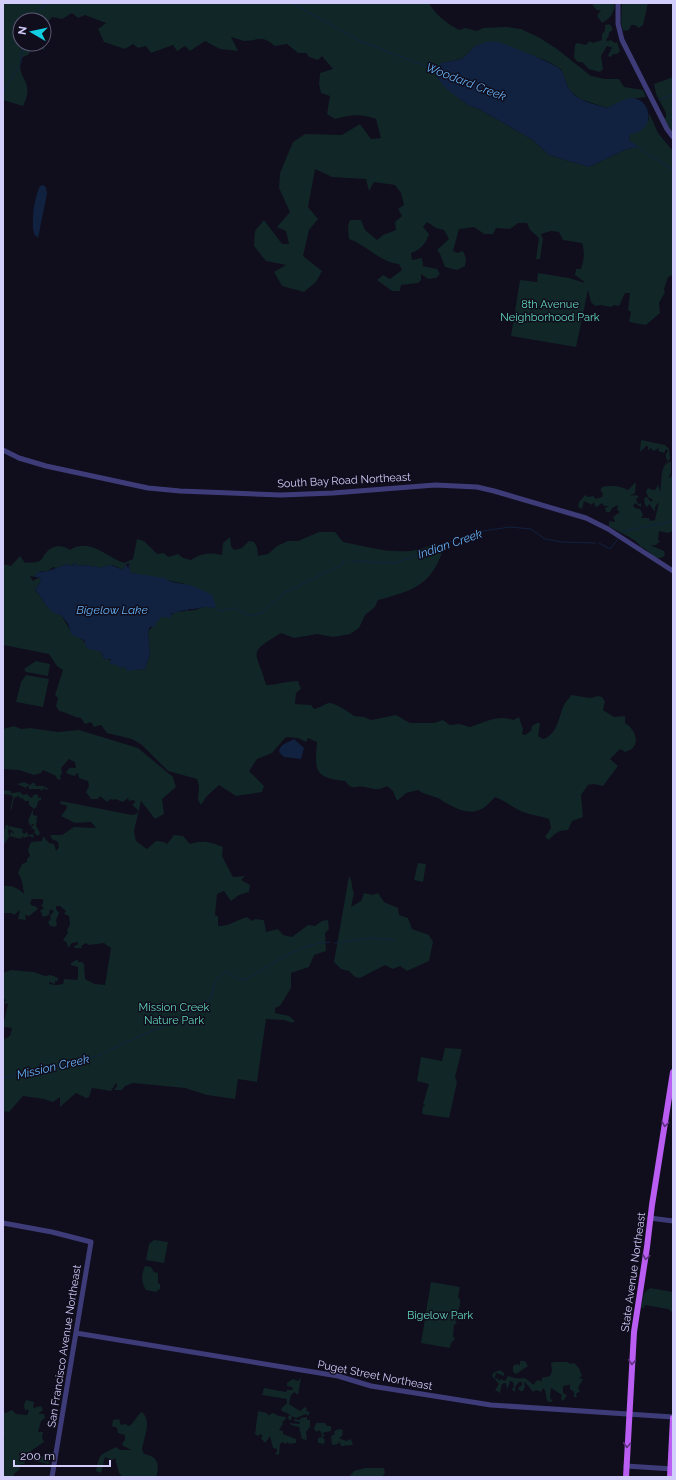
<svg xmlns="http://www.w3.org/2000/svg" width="676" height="1480" font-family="Raleway,sans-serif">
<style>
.green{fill:#112626;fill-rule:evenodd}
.water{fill:#10223f}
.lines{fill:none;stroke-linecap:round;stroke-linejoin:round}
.stream{stroke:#10223f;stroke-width:1}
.minor{stroke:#3e3c78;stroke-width:5}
.major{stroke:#ba5df2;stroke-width:6}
.oneway{stroke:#5c317d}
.labels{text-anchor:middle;stroke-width:3;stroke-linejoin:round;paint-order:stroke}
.park-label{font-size:11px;fill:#60d4b7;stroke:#100d1d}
.street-label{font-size:11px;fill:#d3cdfb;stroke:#100d1d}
.water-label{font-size:12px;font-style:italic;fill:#64b1f3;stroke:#100d1d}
</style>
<rect width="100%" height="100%" fill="#100d1d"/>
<path class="green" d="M 3,3 L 429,3 C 435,15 448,24 459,30 L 465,28 L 477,31 L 483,28 L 506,27 L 521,29 L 540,38 L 557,49 L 591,76 L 605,79 L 619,79 L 624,87 L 643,90 L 646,97 L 625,100 L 607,108 L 580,99 L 569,90 L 561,69 L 547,61 L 497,42 L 475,46 L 462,59 L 441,63 L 460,99 L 468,105 L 479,109 L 533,140 L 549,155 L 589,167 L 627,149 L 638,147 L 630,141 L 629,134 L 649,120 L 649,113 L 658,133 L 673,151 L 673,275 L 668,277 L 664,289 L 665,292 L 659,303 L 660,313 L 646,325 L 629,322 L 631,312 L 628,310 L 630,293 L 625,293 L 619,306 L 614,305 L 611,307 L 601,305 L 595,306 L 591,302 L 588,290 L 576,347 L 511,336 L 520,280 L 537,282 L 538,273 L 569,278 L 585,283 L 583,281 L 575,275 L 576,269 L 581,269 C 584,260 585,252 582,243 L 563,240 L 559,232 L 551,231 L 541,234 L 543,239 L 540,259 L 536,259 L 539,238 L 530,230 L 527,223 L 518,223 L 510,229 L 496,228 L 493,234 L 484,234 L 474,227 L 459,229 L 453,251 L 457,253 L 463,251 L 466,258 L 465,266 L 457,270 L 445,267 L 440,254 L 437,250 L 449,239 L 444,230 L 436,228 L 427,222 L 423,227 L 429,234 C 426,243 421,250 411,253 L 412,260 L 422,258 L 423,266 L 437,269 L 440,274 L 436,278 L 428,279 L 421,274 L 421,280 L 418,283 L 401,285 L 400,291 L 392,291 L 377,280 L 383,275 L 390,279 L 402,270 L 399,264 C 379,262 367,245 349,239 L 348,226 L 350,220 L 361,220 L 365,230 L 377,240 L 383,235 L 396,230 L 395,222 L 402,216 L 398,209 L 404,205 L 401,193 L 395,185 L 374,182 L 369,191 L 366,179 L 332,177 L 315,169 L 308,207 L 318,219 L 309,230 L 303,256 L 322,271 L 316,282 L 304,292 L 282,286 L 274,272 L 286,265 L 266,261 L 254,246 L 255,231 L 264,220 L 282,244 L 289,244 L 286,231 L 277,227 L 290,212 L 279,188 L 280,173 L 293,142 L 305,134 L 342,135 L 360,124 L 371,139 L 381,138 L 376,119 C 361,113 350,115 335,119 L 327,114 L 330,96 L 321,93 L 319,84 L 320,73 L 333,69 L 322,56 L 318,60 L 309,57 L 306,53 L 298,53 L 287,44 L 275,46 C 261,34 259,41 244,41 C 240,40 235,38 231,37 L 238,51 L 220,49 L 205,41 L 190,51 L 185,46 L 177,51 L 173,45 L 151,53 L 146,46 L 138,48 L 133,44 L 125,49 L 104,42 L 98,29 L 106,23 L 85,15 L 78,18 L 72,13 L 62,19 L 52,17 L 44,27 L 44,20 L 20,20 L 20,44 L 44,44 L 44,35 L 46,39 L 44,50 L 38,46 L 32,46 L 29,54 L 21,58 C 16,81 36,80 23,106 L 3,100 Z
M 595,3 L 615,3 C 614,13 611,18 602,23 L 597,16 L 601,10 L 597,10 L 592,5 Z
M 622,3 L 648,3 L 643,25 L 639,28 L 635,25 L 631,25 L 629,30 L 623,31 L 621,24 Z
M 609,24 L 612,27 L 612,31 L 609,32 L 609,35 L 606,40 L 607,41 L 611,40 L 615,43 L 617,42 L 620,51 L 617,54 L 613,54 L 611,57 L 608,56 L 611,49 L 613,48 L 607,46 L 601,56 L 603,69 L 600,72 L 589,69 L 582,62 L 578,62 L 574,58 L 575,45 L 577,43 L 586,45 L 590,41 L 593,43 L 602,40 L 602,34 L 605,31 L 605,25 Z
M 673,77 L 673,134 L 662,118 L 666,118 L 666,113 L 656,94 L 654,84 Z
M 641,440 L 665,445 L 669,449 L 670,459 L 665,465 L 671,461 L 671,472 L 669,478 L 671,477 L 673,471 L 673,531 L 668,533 L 659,531 L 658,540 L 660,541 L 656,545 L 650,545 L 664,551 L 665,555 C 656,565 650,549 641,547 C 637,539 616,531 609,526 L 609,521 L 614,522 L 615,521 L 613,517 L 620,512 L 617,510 L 618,505 L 612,508 L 610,512 L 606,512 L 605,508 L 609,506 L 604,506 L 602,503 L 597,507 L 595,506 L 594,502 L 592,505 L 584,501 L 582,509 L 578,507 L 579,502 L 585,495 L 588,497 L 593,496 L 596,499 L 602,497 L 603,493 L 601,492 L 601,488 C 608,484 621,486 628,490 L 636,482 L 635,493 L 630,496 L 636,495 L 639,497 L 636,499 L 638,504 L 641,503 L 641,507 L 635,503 L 633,506 L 635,508 L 640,509 L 643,515 L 641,518 L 649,518 L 650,521 L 655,520 L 659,502 L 655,507 L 655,512 L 649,504 L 647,507 L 645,505 L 644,498 L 647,497 L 651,502 L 653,500 L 648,497 L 646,492 L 648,488 L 653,490 L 656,489 L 658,484 L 660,492 C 663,477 659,472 668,460 L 666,459 L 666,454 L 668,451 L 666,449 L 664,453 L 658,451 L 659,448 L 653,451 L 651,448 L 648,450 L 648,446 L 646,446 L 640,452 Z
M 319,532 L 335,532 L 343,542 C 365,546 386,553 409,551 C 422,550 432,543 445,544 C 433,584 416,590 378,600 L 375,607 L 365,615 L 359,628 L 350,634 L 333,637 L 317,634 L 294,638 L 281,633 C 245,655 257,650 266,685 C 277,685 287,681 298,681 L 301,689 L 296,693 L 295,704 L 311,705 L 314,709 C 320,708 324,704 329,703 C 334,702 351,713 354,716 L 364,717 L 371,720 L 396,715 L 410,723 L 434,723 L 443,720 L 450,725 L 459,724 L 470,727 C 484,723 497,714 513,720 L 519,717 L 523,729 L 522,734 L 525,735 L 531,731 L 532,726 L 537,723 L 540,723 L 538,736 L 543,739 C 558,734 558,718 564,705 C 566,701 569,699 571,695 L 590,698 L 598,696 L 602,697 L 605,701 L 603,710 L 614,717 L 625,716 L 625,723 C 637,730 642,748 625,752 L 620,749 L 610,759 L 618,766 L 603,786 L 594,784 L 588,785 L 581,795 L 583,817 L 572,821 L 568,830 C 559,830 555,833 549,840 L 545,837 L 551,828 L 549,819 C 540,816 531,815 523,812 C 513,808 506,801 495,797 C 479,816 468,815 446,803 C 443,802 441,799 438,798 C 431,795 425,795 418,790 L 406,793 L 397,801 L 393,791 L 387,786 C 378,791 373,789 365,787 C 354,785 354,792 345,781 C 313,778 315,769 317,742 L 308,738 L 306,742 L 298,738 L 286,737 L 272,753 L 257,759 L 249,771 L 264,786 L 262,792 L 236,796 L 219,785 L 206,797 L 201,805 L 198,800 L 199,786 L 197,779 L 168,771 L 142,745 L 132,739 L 107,733 L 101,725 L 94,727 L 91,722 L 85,724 L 81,718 C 72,717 67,712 59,711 L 56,706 L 58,698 L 55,695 L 63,670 L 57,666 L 49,654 L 3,645 L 3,564 L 11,566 L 20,556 L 25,563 C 30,562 38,563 41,560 C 43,558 43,556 45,554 C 51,545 62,544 70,550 C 89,537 107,557 124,563 L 133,559 L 137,539 L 144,541 L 157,554 L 164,553 L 168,557 L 178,554 L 183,558 L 191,560 C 200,553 211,552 222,555 L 223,543 L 230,537 L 231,546 L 234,550 L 242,548 L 249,541 L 254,542 L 257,547 L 258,556 L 268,554 L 277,546 L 288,541 L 298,541 ZM 75,563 L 78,566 L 87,565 L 98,568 L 113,565 L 123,570 L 126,564 L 129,563 L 130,571 L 132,573 L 185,584 L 212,595 L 213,608 L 206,606 L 195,610 L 175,612 L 170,616 L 160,617 L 148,632 L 150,655 L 145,669 C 140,669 133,671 129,669 C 119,666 112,660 103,657 L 101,652 L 86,645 C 83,638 78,638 74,634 C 68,628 65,621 61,615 C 47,611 44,600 35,590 L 41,581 L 39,577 L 33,581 L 30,576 L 34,577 L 40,571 L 48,571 L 53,567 L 56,568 L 68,564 L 71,566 Z
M 36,661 L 50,664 L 48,676 L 26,672 L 24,669 Z
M 26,675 L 49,679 L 43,707 L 16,702 L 21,682 Z
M 14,726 L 21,729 L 30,728 L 58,732 L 79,730 L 138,748 L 173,777 L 176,787 L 162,799 L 164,814 L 155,819 L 141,801 L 134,831 L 136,841 L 147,849 L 156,841 L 164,842 L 167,844 L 174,835 L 183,836 L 190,844 C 203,840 210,842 223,847 L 222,856 L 233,877 L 245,876 L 241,880 L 250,885 L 249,892 L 239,895 L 231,901 L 224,891 L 217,894 L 215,915 L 218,916 L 218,926 C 228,927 237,920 247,917 L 252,921 L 255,919 L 264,920 L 266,932 L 278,929 L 283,935 L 292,937 L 308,925 L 315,926 L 322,921 L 328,920 L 329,929 L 325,933 L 326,951 L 314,955 L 309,967 L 291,973 L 291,988 L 280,1006 L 275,1008 L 275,1013 L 289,1016 L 295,1021 L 292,1023 L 284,1020 L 266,1019 L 257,1082 L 238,1079 L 235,1099 L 207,1095 L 185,1088 L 133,1083 L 125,1086 L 122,1090 L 114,1090 L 117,1086 L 116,1083 L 111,1091 L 92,1088 L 89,1097 L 86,1098 L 76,1093 L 60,1107 L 60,1097 L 53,1102 L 44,1099 L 23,1096 L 9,1112 L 3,1111 L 3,1040 L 10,1036 L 12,1028 L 4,1027 L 3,1025 L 8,1004 L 3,1003 L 6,1001 L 5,999 L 3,1000 L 3,973 L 11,970 L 34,972 L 45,976 L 51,975 L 58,978 L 58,981 L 55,981 L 55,984 L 49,982 L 49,984 L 57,985 L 63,984 L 64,979 L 77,980 L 78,977 L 78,967 L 71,965 L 71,963 L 78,959 L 78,962 L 82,962 L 84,964 L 85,979 L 95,984 L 105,985 L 111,948 L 104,943 L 89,945 L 86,943 L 81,946 L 82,948 L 74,948 L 75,945 L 78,945 L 78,942 L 72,943 L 68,948 L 67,943 L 63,940 L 68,933 L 67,930 L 70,925 L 69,916 L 64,914 L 66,911 L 60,906 L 56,906 L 56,909 L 59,913 L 56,920 L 57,924 L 55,927 L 50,926 L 48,922 L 51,919 L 50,916 L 54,911 L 50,909 L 49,915 L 43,917 L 40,910 L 44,909 L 41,905 L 43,904 L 43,899 L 32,899 L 30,903 L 32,906 L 35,906 L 38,909 L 29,916 L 25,915 L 26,920 L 18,919 L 20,910 L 14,915 L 12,913 L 3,913 L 3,886 C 12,885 18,888 24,894 C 23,887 22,878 18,873 L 22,864 L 27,862 L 27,859 L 30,856 L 28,850 L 31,842 L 42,841 L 43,836 L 49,843 L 54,844 L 56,851 L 59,847 L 58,842 L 52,839 L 50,835 L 62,835 L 74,827 L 96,828 L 91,822 L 75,823 L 61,816 L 67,808 L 66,805 L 60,804 L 61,801 L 132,815 L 137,814 L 138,810 L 132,805 L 135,802 L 134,800 L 129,801 L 128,798 L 123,802 L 115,799 L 113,800 L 110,799 L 107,802 L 100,796 L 98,799 L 91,799 L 86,792 L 89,786 L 88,781 L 79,778 L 78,773 L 74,776 L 66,773 L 69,768 L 76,768 L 75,762 L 69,759 L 61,768 L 62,773 L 60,776 L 61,780 L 57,779 L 56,776 L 43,770 L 41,773 L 34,775 L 19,770 L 3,769 L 3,729 Z
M 24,782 L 30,785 L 34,782 L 36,786 L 43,786 L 49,789 L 46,790 L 44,788 L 41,791 L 40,789 L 29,789 L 28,785 L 26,788 L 17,784 Z
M 3,790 L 11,791 L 11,793 L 20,792 L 23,795 L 27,794 L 31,798 L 35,794 L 38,795 L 38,798 L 41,797 L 41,800 L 38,801 L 37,806 L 34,809 L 29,805 L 29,801 L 25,801 L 22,798 L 20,799 L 19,796 L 14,798 L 12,808 L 10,810 L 13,797 L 11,795 L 3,794 Z
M 33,809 L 33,815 L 38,816 L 36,819 L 35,818 L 37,820 L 36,826 L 40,833 L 38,836 L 34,833 L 35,830 L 31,828 L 34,824 L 32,824 L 31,827 L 28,821 Z
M 6,825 L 8,825 L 9,829 L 9,826 L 23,829 L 22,832 L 24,834 L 27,832 L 28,835 L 33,834 L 34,838 L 29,836 L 24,838 L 23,836 L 21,839 L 9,836 L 12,831 L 13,834 L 14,832 L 9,829 L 8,831 L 9,837 L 3,846 L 3,833 Z
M 418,863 L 426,864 L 423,882 L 414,880 Z
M 349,876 C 353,881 351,887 354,893 L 351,907 L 361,901 L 364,893 L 372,895 L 378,893 L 384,902 L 398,908 L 399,915 L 408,918 L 412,929 L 429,935 L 433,942 L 429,961 L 407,971 L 400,966 L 393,969 L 385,965 L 360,978 L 355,977 L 349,971 L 341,969 L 334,962 Z
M 445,1048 L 462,1049 L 455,1077 L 457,1082 L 449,1118 L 422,1114 L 423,1106 L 426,1106 L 423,1104 L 429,1084 L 417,1081 L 421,1057 L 442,1061 Z
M 154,1240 L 168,1242 L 164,1263 L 146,1260 L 149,1244 Z
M 145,1266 L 151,1267 L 154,1272 L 158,1273 L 158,1283 L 160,1284 L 160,1289 L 156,1292 L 146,1290 C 141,1283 141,1275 145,1266 Z
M 431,1282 L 460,1287 L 458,1297 L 460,1299 L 460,1305 L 457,1314 L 458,1317 L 455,1320 L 457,1323 L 454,1325 L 453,1336 L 455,1339 L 451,1343 L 450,1348 L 421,1343 Z
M 650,1288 L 673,1292 L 673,1313 L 668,1309 L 645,1305 L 644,1308 L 641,1308 L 644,1293 Z
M 520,1361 L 525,1361 L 528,1366 L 516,1374 L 513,1372 L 513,1366 L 517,1364 L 520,1365 Z
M 554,1362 L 568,1362 L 570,1364 L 574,1363 L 579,1368 L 582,1376 L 579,1378 L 583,1379 L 578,1388 L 580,1391 L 576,1394 L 577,1397 L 574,1397 L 574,1392 L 570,1389 L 570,1383 L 569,1385 L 563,1386 L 563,1393 L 567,1395 L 563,1401 L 561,1399 L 562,1395 L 551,1388 L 550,1398 L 553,1401 L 551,1402 L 547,1401 L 545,1390 L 543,1388 L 541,1392 L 536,1390 L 533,1392 L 525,1382 L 524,1383 L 525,1387 L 523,1391 L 520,1391 L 518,1388 L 522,1385 L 522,1382 L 519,1382 L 515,1387 L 515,1392 L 512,1390 L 514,1386 L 513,1382 L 510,1381 L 507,1390 L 506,1383 L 502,1384 L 500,1393 L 495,1390 L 499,1384 L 492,1376 L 493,1373 L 500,1370 L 504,1373 L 504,1376 L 496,1373 L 495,1379 L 498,1378 L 499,1381 L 501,1379 L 505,1381 L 508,1376 C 514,1378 519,1379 525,1378 L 534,1385 L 536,1381 L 539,1380 L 541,1382 L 542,1378 L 550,1376 L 552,1371 L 551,1363 Z
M 301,1377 L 298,1395 L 294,1392 L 291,1395 L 289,1404 L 300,1411 L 305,1407 L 307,1409 L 306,1411 L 310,1412 L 308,1416 L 306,1414 L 296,1418 L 292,1416 L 291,1420 L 289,1420 L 288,1416 L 291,1415 L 282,1411 L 281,1409 L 287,1403 L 287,1399 L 262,1395 L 264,1388 L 286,1392 L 287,1390 L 293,1390 L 292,1387 L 287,1386 L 287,1383 L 293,1379 L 298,1381 Z
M 26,1400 L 34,1402 L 33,1408 L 41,1406 L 43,1410 L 38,1414 L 44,1414 L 45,1418 L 41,1421 L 38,1432 L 43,1432 L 42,1438 L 44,1442 L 31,1451 L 32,1454 L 46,1457 L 49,1452 L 53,1453 L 52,1459 L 48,1464 L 27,1459 L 24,1464 L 21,1464 L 19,1470 L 14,1474 L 14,1477 L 3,1477 L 3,1442 L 5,1438 L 3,1436 L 3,1412 L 6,1413 L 12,1410 L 16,1414 L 27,1415 L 29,1411 L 27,1409 L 25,1411 L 24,1405 Z
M 258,1411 L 267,1413 L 270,1418 L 269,1415 L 273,1413 L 279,1416 L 286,1417 L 285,1420 L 282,1422 L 283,1424 L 279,1430 L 283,1431 L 283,1434 L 296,1439 L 296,1443 L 289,1444 L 288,1442 L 285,1444 L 283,1442 L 280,1444 L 279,1455 L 275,1454 L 277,1452 L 277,1449 L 273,1448 L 270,1436 L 266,1442 L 264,1442 L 261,1438 L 263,1436 L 260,1434 L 258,1436 L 255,1434 Z
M 142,1412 C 153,1422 143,1438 142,1450 L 144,1454 C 158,1456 160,1465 156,1477 L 123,1477 L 119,1473 L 115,1458 L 112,1460 L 105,1457 L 101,1473 L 96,1471 C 100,1452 99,1456 116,1447 L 120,1450 L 131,1450 L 122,1445 L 123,1442 L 125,1440 L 125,1435 L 118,1433 L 117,1428 L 112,1426 L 113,1420 L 119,1419 L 121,1425 L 125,1424 L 129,1426 C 135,1422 136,1416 142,1412 Z
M 307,1417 L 307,1420 L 310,1420 L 310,1427 L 306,1432 L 307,1440 L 302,1439 L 299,1427 L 291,1425 L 289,1423 L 299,1424 L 300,1422 L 294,1421 L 294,1419 L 300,1420 L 301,1418 Z
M 316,1423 L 325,1423 L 327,1426 L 331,1426 L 331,1431 L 322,1433 L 325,1436 L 322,1437 L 325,1440 L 324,1444 L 318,1443 L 318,1438 L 322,1437 L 321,1432 L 319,1430 L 317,1432 L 314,1429 Z
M 341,1429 L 343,1431 L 342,1436 L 339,1438 L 346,1441 L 351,1439 L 353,1445 L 341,1446 L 339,1441 L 338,1444 L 332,1445 L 331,1436 L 335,1434 L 334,1432 L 336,1430 Z
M 365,1468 L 384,1468 L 385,1473 L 382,1477 L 349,1477 L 354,1471 Z"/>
<path class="water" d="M 486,42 C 490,42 494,41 498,42 C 506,44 556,64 560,69 C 565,74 565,83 569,89 C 577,101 594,104 607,108 C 614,105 625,97 634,98 C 648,101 653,118 644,128 C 641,132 634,133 629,135 L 630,141 L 639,147 L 627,149 L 589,167 L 549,155 L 533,140 L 479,109 L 468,105 L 445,88 L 434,72 L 441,63 L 462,59 L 475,46 Z
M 43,185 L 46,187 L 47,194 L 38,238 L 34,234 C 31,220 34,199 40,186 Z
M 75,563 L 78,566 L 88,565 L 94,567 L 96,565 L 98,568 L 111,565 L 123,570 L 126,564 L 128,568 L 129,564 L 130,571 L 132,573 L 165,578 C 171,583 177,583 184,584 C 193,585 204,591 212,595 L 216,606 L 213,608 C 204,605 198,610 189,609 L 187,611 L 184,610 L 171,614 L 171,618 L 160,617 L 159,621 L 156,622 L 156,626 L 150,627 L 148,632 L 150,655 L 145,669 L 127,671 L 125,667 L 120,668 L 117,665 L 110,664 L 111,659 L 104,659 L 101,652 L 86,648 L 84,640 L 72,635 L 68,624 L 61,615 C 47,613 44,599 35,590 L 41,581 L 39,577 L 34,577 L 38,572 L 48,571 L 67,564 L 72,566 Z
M 294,739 L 304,748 L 301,759 L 284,757 L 279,752 C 280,743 288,743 294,739 Z"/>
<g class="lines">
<path class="stream" d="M 292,3 L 360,41 L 436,70
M 31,20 L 38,10 L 48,3
M 3,92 L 21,63 L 23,44
M 659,100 L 673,94
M 637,147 L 673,170
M 622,533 L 625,531 L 673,521
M 599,543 L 610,549 L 618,539
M 351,561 L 396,563 L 476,532 L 510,527 L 531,529 L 545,539 L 561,542 L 595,543
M 215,607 L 219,611 L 233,608 L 250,616 L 263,612 L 284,593 L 341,565 L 344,560
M 335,943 L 369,938 L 394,940
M 105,1052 L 163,1026 L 182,1020 L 206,1001 L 211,999 L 215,981 L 226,971 L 237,979 L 245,980 C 271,965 300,943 330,942
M 3,1078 L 89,1059 L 102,1054"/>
<path class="minor" d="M 618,3 L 618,24 L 622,40 L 667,129 L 673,137
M 3,450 L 19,458 L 46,466 L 148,488 L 180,491 L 281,495 L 333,493 L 435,485 L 477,487 L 494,491 L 586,518 L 608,529 L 673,571
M 650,1218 L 673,1221
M 3,1223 L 52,1232 L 91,1242 L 52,1477
M 76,1333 L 338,1376 L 371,1386 L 491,1405 L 673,1417
M 626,1466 L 673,1469"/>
<path class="major" d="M 626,1477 L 634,1332 L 647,1247 L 652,1205 L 673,1072
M 670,1477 L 673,1418"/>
</g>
<defs><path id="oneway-chevron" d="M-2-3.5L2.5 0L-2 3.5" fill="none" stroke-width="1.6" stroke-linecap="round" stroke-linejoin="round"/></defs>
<g class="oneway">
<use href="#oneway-chevron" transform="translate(665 1124) rotate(99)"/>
<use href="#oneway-chevron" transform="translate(646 1257) rotate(99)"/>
<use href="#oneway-chevron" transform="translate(632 1362) rotate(93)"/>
<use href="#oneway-chevron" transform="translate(627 1445) rotate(93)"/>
</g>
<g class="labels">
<g class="park-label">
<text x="550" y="308">8th Avenue<tspan x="550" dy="13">Neighborhood Park</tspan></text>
<text x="174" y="1011">Mission Creek<tspan x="174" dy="13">Nature Park</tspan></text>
<text x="440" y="1319">Bigelow Park</text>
</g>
<g class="street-label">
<text transform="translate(344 480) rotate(-3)" y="4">South Bay Road Northeast</text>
<text transform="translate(633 1272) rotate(-82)" y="4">State Avenue Northeast</text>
<text transform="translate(64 1346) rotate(-81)" y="4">San Francisco Avenue Northeast</text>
<text transform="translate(375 1375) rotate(11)" y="4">Puget Street Northeast</text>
</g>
<g class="water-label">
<text transform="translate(466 82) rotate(21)" y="4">Woodard Creek</text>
<text transform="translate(450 544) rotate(-19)" y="4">Indian Creek</text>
<text x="112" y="614">Bigelow Lake</text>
<text transform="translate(53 1067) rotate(-13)" y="4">Mission Creek</text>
</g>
</g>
<rect width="676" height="1480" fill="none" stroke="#d3cdfb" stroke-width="8"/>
<g transform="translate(32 32) rotate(279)"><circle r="19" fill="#100d1d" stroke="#5e5a76"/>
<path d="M0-3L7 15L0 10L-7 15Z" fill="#12cee2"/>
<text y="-6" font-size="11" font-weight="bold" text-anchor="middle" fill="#d3cdfb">N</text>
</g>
<path d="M14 1460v6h96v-6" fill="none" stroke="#d3cdfb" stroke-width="2"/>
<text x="20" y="1460" font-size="12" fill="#d3cdfb" stroke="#100d1d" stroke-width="3" paint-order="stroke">200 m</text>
</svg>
